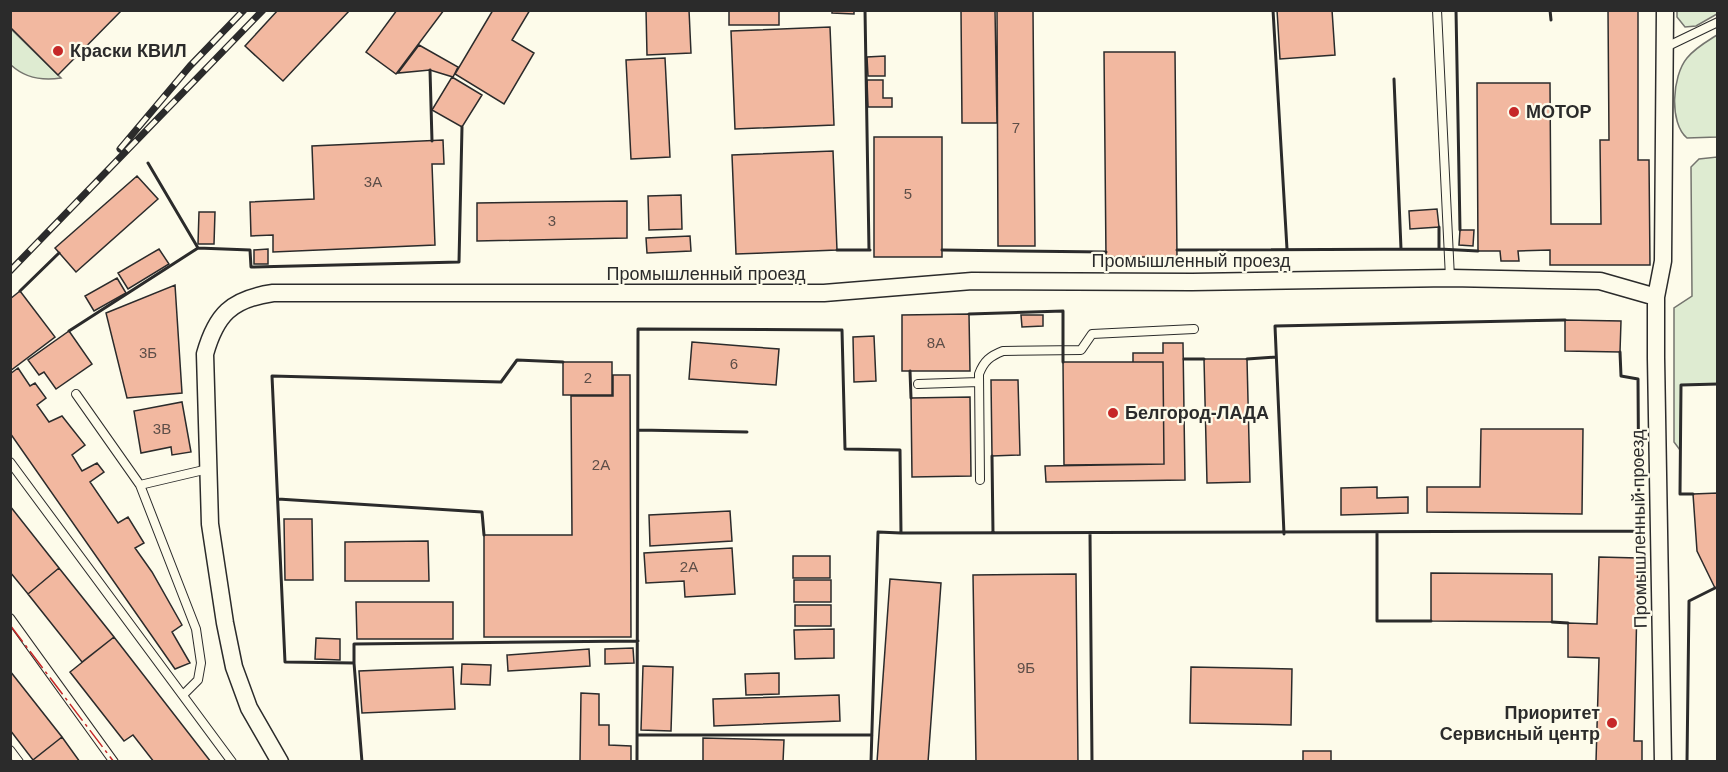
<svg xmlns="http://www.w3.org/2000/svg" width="1728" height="772" font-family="Helvetica,sans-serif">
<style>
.green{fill:#deebd1;stroke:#74746e;stroke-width:1.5}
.building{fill:#f2b8a0;stroke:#2b2b2b;stroke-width:1.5}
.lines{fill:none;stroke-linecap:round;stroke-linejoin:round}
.service-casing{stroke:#2b2b2b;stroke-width:10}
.minor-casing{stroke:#2b2b2b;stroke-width:19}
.service{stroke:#fdfbea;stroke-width:8}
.minor{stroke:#fdfbea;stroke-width:16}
.rail-casing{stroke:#2b2b2b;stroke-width:7}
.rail{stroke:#fdfbea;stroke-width:4.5;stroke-dasharray:14;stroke-linecap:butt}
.wall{stroke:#2b2b2b;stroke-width:3}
.power{stroke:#c62828;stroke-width:1.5;stroke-dasharray:21 4.5 3 4.5;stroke-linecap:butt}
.poi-dot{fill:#c62828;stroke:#fdfbea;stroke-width:2}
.labels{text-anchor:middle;stroke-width:4.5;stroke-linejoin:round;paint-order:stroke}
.number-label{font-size:15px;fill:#5d4e48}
.poi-label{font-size:18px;font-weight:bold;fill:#2b2b2b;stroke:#fdfbea;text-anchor:start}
.street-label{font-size:18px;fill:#2b2b2b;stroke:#fdfbea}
</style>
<rect width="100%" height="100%" fill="#fdfbea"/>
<path class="green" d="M 1677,11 L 1717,11 L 1717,14 L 1696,26 L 1685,27 L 1677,17 Z
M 10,29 L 11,29 L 61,78 C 42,81 25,78 11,65 Z
M 1717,35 L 1717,137 L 1687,138 C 1669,123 1672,76 1687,58 C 1695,48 1706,42 1717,35 Z
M 1717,157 L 1717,384 L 1681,385 L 1680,450 L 1674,442 L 1674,308 L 1692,296 L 1691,167 L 1699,159 Z"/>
<path class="building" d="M 10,10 L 122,10 L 58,75 L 10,27 Z
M 278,10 L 350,10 L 283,81 L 245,46 Z
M 397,10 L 444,10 L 396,74 L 366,52 Z
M 493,10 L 530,10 L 512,40 L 534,53 L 504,104 L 455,74 Z
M 646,10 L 689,10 L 691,53 L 647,55 Z
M 729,10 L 779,10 L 779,25 L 729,25 Z
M 832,10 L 854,10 L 854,14 L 832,13 Z
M 961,10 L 995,10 L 997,123 L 962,123 Z
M 997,10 L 1033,10 L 1035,246 L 998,246 Z
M 1277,10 L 1332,10 L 1335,55 L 1280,59 Z
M 1608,10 L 1638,10 L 1638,160 L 1649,160 L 1650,265 L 1550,265 L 1550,250 L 1518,251 L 1519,261 L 1501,261 L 1500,251 L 1478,251 L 1477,83 L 1550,83 L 1551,224 L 1601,224 L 1600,140 L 1609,140 Z
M 830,27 L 834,125 L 735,129 L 731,31 Z
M 419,45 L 458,67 L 453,77 L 430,70 L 398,73 Z
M 1104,52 L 1175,52 L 1177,257 L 1106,257 Z
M 885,56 L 885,76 L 868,76 L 867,57 Z
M 665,58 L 670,157 L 631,159 L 626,60 Z
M 452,77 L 482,95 L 462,127 L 432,110 Z
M 867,80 L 883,80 L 883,98 L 892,98 L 892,107 L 868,107 Z
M 874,137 L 942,137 L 942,257 L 874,257 Z
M 443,140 L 444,164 L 432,164 L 435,245 L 273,252 L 273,235 L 251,236 L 250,202 L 314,199 L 312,146 Z
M 833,151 L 837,250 L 736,254 L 732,155 Z
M 137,176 L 158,199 L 76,272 L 55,248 Z
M 681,195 L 682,229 L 649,230 L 648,196 Z
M 627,201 L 627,238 L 477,241 L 477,203 Z
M 1437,209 L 1439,227 L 1410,229 L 1409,211 Z
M 199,212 L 215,212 L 214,244 L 198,244 Z
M 1460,230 L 1474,230 L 1473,246 L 1459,245 Z
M 690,236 L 691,251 L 647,253 L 646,238 Z
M 159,249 L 169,264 L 128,289 L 118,273 Z
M 268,249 L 268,264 L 254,264 L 254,250 Z
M 117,278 L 126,293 L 94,311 L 85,296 Z
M 175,285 L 182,393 L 127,398 L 106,313 Z
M 20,291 L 55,337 L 10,371 L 10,299 Z
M 969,314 L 970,371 L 902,371 L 902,315 Z
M 1021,315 L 1043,315 L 1043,326 L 1022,327 Z
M 1565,320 L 1621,321 L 1620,352 L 1565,351 Z
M 69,331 L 92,364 L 56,389 L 44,372 L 39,375 L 28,360 Z
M 874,336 L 876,381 L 854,382 L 853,337 Z
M 692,342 L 779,349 L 776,385 L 689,379 Z
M 1163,343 L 1183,343 L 1185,480 L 1046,482 L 1045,466 L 1164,464 L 1163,362 L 1133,362 L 1133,353 L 1163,353 Z
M 1204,359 L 1247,359 L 1250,482 L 1207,483 Z
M 563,362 L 612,362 L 612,395 L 563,395 Z
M 1063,362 L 1163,362 L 1164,464 L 1064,465 Z
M 18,368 L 30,386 L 35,383 L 46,398 L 37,405 L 49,422 L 62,416 L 85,445 L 72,455 L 82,471 L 97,463 L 104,472 L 90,482 L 118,523 L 128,517 L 144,543 L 135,548 L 152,572 L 182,625 L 172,632 L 190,663 L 175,669 L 10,433 L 10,374 Z
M 613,375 L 630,375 L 631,637 L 484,637 L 484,535 L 572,535 L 571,396 L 613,396 Z
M 991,380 L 1018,380 L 1020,455 L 992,456 Z
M 970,397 L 971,476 L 912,477 L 911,398 Z
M 182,402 L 191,452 L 172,455 L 171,447 L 141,453 L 134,411 Z
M 1481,429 L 1583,429 L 1582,514 L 1427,512 L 1427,487 L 1480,487 Z
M 1377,487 L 1377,498 L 1408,497 L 1408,513 L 1341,515 L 1341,488 Z
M 1718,493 L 1718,586 L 1715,588 L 1697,551 L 1693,494 Z
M 10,506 L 59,568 L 28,594 L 10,572 Z
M 730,511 L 732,541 L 650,546 L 649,515 Z
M 284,519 L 312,519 L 313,580 L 285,580 Z
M 428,541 L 429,581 L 345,581 L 345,542 Z
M 732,548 L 735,594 L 685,597 L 684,581 L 646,583 L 644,553 Z
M 793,556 L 830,556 L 830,578 L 793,578 Z
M 1599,557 L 1638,558 L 1634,741 L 1642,741 L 1642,762 L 1596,762 L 1599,658 L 1568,657 L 1568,623 L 1597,624 Z
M 59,568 L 114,637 L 82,662 L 28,594 Z
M 1431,573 L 1552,574 L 1552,622 L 1431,621 Z
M 1076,574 L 1078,762 L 976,762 L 973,575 Z
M 890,579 L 941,583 L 928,762 L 877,762 Z
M 794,580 L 831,580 L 831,602 L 794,602 Z
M 356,602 L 453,602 L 453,639 L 357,639 Z
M 795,605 L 831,605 L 831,626 L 795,626 Z
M 834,629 L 834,658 L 795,659 L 794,630 Z
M 114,637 L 211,762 L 154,762 L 133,735 L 124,741 L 70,672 Z
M 316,638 L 340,639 L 340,660 L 315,659 Z
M 633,648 L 634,663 L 605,664 L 605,649 Z
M 589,649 L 590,666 L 508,671 L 507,655 Z
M 462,664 L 491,665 L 490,685 L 461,684 Z
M 643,666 L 673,667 L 671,731 L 641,730 Z
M 453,667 L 455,709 L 362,713 L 359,671 Z
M 1191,667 L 1292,669 L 1291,725 L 1190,723 Z
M 10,671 L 62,737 L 33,760 L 10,730 Z
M 779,673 L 779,694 L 746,695 L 745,674 Z
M 581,693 L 599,694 L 599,725 L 609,725 L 609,745 L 631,746 L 631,762 L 580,762 Z
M 839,695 L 840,721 L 714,726 L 713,699 Z
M 62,737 L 80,762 L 34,762 L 33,760 Z
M 703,738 L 784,740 L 783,762 L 703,762 Z
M 1303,751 L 1331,751 L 1331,762 L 1303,762 Z"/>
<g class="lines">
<defs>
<path id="service" d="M 1437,10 L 1450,278
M 1664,48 L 1718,22
M 918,384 L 979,382
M 76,394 L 140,485 L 196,629 L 201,663 L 198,680 L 184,694
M 10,462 L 232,762
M 980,480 L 979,374 C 984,361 990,356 1003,351 L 1081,350 L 1092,334 L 1194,329
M 140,485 L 208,469
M 10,618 L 114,762
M 10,750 L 19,762"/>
<path id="minor" d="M 280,762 L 249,708 L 234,667 L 225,623 L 210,524 L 205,354 C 216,315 231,299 273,293 L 824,293 L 972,281 L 1192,282 L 1450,278 L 1600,281 L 1656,297
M 1663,762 L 1656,358 L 1656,297 L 1663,261 L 1665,10"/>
</defs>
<use href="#service" class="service-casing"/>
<use href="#minor" class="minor-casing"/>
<use href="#service" class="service"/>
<use href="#minor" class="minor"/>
<defs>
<path id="rail" d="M 120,149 L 190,66 L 244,10
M 10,271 L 263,10"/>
</defs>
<use href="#rail" class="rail-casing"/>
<use href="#rail" class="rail"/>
<path class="wall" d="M 865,10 L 869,250
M 1273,10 L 1287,249
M 1456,10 L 1460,230
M 1550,10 L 1551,20
M 430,70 L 432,141
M 1394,79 L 1401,249
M 148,163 L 198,248
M 1439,249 L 1478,251
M 837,250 L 870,250
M 942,250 L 1106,252
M 1177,250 L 1439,249 L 1439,227
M 20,291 L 59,253
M 969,314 L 1063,311 L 1063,362
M 69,331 L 198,248 L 250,250 L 251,267 L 459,262 L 462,127
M 1184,359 L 1204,359
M 1247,359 L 1276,357
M 910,371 L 911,398
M 638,430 L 747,432
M 992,456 L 993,533
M 1693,494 L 1680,494 L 1681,385 L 1718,384
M 278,499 L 482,512 L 484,535
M 1090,533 L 1092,762
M 1377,533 L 1377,621 L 1431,621
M 1284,534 L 1275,326 L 1565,320
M 1638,558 L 1639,531
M 1552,622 L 1568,623
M 354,663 L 354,644 L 638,641
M 637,735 L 872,735
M 362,762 L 354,663 L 285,662 L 272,376 L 501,382 L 517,360 L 563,362
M 637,762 L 638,329 L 842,330 L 845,449 L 900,450 L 901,533 L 1639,531 L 1638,379 L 1621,376 L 1620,352
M 871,762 L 878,532 L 901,533
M 1687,762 L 1689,601 L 1715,588"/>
<path class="power" d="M 10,625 L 114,762"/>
</g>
<g class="poi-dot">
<circle cx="58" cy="51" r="6"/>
<circle cx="1514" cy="112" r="6"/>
<circle cx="1113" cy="413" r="6"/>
<circle cx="1612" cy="723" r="6"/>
</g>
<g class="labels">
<g class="number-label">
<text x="1016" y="133">7</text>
<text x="373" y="187">3А</text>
<text x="908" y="199">5</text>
<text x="552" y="226">3</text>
<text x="936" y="348">8А</text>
<text x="148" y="358">3Б</text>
<text x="734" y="369">6</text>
<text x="588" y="383">2</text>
<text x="162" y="434">3В</text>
<text x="601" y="470">2А</text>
<text x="689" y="572">2А</text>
<text x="1026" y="673">9Б</text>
</g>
<g class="poi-label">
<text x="70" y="57">Краски КВИЛ</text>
<text x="1526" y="118">МОТОР</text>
<text x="1125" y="419">Белгород-ЛАДА</text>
<text x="1600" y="719" text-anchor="end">Приоритет<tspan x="1600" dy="21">Сервисный центр</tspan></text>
</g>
<g class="street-label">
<text x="1191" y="267">Промышленный проезд</text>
<text x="706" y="280">Промышленный проезд</text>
<text transform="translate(1639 529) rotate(-91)" y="6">Промышленный проезд</text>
</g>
</g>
<rect width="1728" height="772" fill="none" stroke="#2b2b2b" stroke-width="24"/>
</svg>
